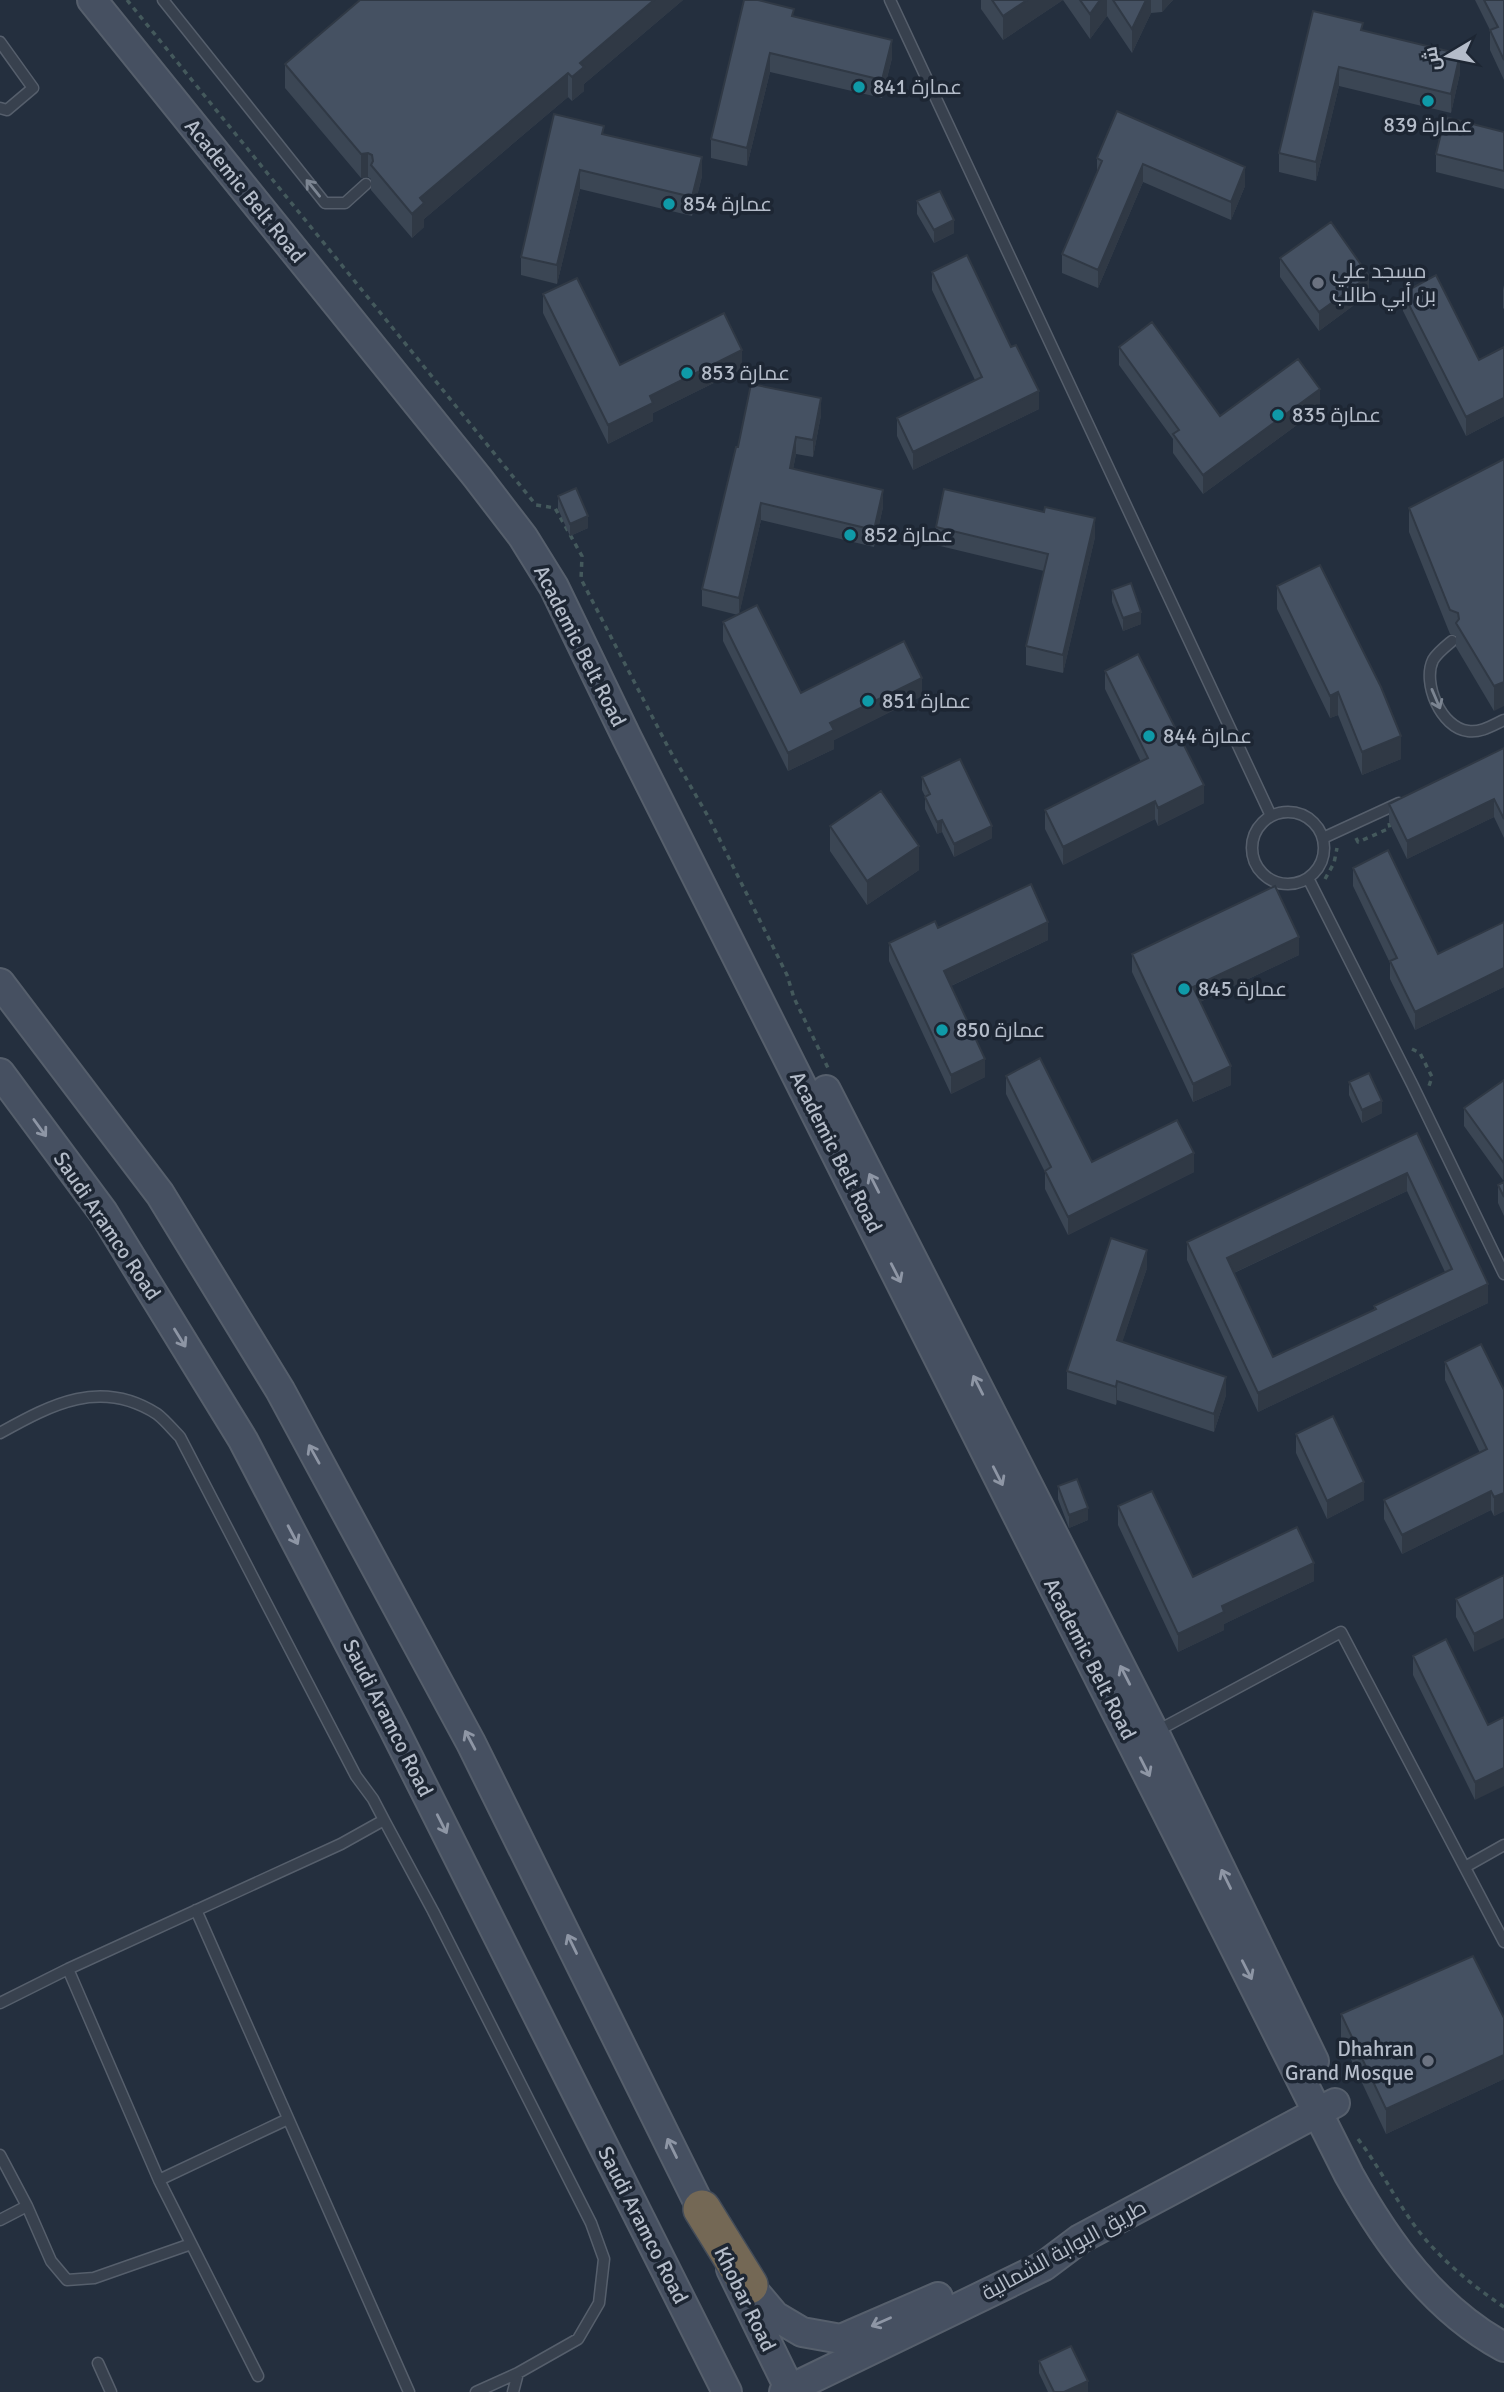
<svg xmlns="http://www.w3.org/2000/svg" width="1504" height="2392" font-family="Signika,Cairo,sans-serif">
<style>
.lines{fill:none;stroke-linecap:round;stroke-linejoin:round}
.lane-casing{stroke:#565f6c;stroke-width:13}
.secondary-casing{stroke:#565f6c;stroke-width:32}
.highway-casing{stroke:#434c59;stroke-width:40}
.path{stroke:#44595c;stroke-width:3.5;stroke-dasharray:5 5;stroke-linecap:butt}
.lane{stroke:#38414e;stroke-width:10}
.secondary{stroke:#465061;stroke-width:28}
.highway{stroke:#746855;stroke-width:37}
.wall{fill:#3b4654;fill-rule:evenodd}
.shaded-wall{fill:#303945}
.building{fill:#455162;stroke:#303945;stroke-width:2;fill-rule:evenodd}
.oneway{stroke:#7c8592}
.oneway2{stroke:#8e96a5}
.culture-dot{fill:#0f9aa8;stroke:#1d2633;stroke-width:2.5}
.worship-dot{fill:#6b7280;stroke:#1d2633;stroke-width:2.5}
.labels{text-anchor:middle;stroke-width:7;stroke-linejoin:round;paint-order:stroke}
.poi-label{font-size:21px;fill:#b4bcc9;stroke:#1d2633;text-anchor:start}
.street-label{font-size:21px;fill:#b4bcc9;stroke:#1d2633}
</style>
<rect width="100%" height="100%" fill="#242f3e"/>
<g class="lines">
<defs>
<path id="lane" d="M 163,0 L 325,203 L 345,203 L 366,184
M 890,0 L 1271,816
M 0,42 L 33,88 L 7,110 L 0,108
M 1452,641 C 1446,646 1437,653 1433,660 C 1422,683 1441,728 1468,731 C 1481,733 1493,725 1504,720
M1252 848a36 36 0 1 1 72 0a36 36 0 1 1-72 0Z
M 1323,838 L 1399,803
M 1308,878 L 1412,1084 L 1504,1274
M 0,1433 C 52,1404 101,1378 157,1414 C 165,1420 173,1430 180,1437 L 356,1776 L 373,1799 L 384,1820 L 341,1844 L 68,1969 L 0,2003
M 1157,1731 L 1341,1632 L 1504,1942
M 384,1820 L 433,1911 L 591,2223 L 604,2259 L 599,2303 L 578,2339 L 518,2373 L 476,2392
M 1465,1867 L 1504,1845
M 196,1910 L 409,2392
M 68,1969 L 159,2180 L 258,2376
M 0,2155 L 27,2206
M 159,2180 L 288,2119
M 0,2220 L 27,2206 L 51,2261 L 67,2280 L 94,2278 L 191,2244
M 98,2363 L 111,2392
M 513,2392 L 518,2373"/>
<path id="secondary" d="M 92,0 L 477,477 L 523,537 L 554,587 L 627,738 L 1349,2175 C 1387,2243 1434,2309 1504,2347
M 0,983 L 160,1194 L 280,1390 L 471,1743 L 710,2226
M 0,1073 L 103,1212 L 243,1440 L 393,1727 L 727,2392
M 826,1090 L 1154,1732 L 1314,2061
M 731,2269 L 791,2392
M 753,2290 L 775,2316 L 802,2332 L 841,2339 L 938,2297
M 784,2392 L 1044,2266 L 1080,2239 L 1335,2103"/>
<path id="highway" d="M 702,2209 L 749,2285"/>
</defs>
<use href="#lane" class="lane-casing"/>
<use href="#secondary" class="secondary-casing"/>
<use href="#highway" class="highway-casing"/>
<path class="path" d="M 127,0 L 536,505 L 555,508 L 582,556 L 581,579 L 669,749 L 709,818 L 787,975 L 794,998 L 828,1068
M 1356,838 L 1358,842 L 1390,828 L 1389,823
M 1325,879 L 1334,863 L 1337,848
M 1412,1049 L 1420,1053 L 1432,1077 L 1429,1086
M 1358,2139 C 1378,2165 1393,2195 1412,2222 C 1436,2256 1470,2284 1504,2307"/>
<use href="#lane" class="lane"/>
<use href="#secondary" class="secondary"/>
<use href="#highway" class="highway"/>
</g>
<path class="wall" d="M 683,0 L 584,84 L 584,91 L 572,101 L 568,97 L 424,219 L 424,227 L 412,238 L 371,190 L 371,179 L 368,177 L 361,178 L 285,88 L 285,64 Z
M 981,0 L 1173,0 L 1162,12 L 1151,13 L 1132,53 L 1107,16 L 1090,39 L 1063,0 L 1003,40 L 981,9 Z
M 1475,0 L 1504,0 L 1504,80 L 1490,50 L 1490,30 Z
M 794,17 L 892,58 L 882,98 L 770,72 L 747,166 L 711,158 L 711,139 Z
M 1363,31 L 1460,73 L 1451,113 L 1339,86 L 1316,181 L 1279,172 L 1279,153 Z
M 1117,111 L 1245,186 L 1231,220 L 1143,182 L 1098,288 L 1062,273 L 1062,254 L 1097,173 L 1097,158 Z
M 1504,132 L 1504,189 L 1436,172 L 1436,154 Z
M 604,134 L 702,176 L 692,216 L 580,189 L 557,284 L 521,275 L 521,257 Z
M 917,201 L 954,233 L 934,243 L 917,214 Z
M 1280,258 L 1369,294 L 1319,331 L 1280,277 Z
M 932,272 L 1011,347 L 1039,409 L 913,470 L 897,436 L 897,418 L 975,380 L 932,290 Z
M 1504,285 L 1504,309 L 1503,308 L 1503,290 Z
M 1403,293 L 1479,360 L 1504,347 L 1504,416 L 1466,436 L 1403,311 Z
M 543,294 L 620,365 L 742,369 L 653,413 L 653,421 L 608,444 L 543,313 Z
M 1119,347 L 1220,416 L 1320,408 L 1203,494 L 1173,453 L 1173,439 L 1119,365 Z
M 821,415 L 813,457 L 796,454 L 793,469 L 883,507 L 874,547 L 761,520 L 739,614 L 801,693 L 922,696 L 834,740 L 834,749 L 788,771 L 723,641 L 723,622 L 738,615 L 702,606 L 702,589 L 738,447 Z
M 1504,459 L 1494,711 L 1456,647 L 1456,636 L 1450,634 L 1409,532 L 1409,508 Z
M 558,496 L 588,528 L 570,536 L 558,509 Z
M 936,527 L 1095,537 L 1063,673 L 1026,665 L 1026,646 L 1044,571 L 936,545 Z
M 1277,586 L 1401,759 L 1362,775 L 1338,715 L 1330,718 L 1277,609 Z
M 1112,590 L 1141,624 L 1123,631 L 1112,602 Z
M 1105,671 L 1204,803 L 1158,826 L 1155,819 L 1063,865 L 1045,829 L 1045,810 L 1141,762 L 1105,689 Z
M 1504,748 L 1504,838 L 1494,817 L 1407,859 L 1389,822 L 1389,804 Z
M 922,777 L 992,838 L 954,857 L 942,832 L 937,834 L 925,809 L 925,796 L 922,790 Z
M 830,826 L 919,870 L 867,905 L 830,851 Z
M 1353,868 L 1438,954 L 1504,922 L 1504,987 L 1415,1030 L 1390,979 L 1390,963 L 1353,886 Z
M 938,928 L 1048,940 L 951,986 L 985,1077 L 951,1094 L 889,961 L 889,943 Z
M 1132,954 L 1299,955 L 1200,1002 L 1231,1085 L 1193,1102 L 1132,972 Z
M 1006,1076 L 1092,1162 L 1194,1172 L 1068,1235 L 1045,1189 L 1045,1172 L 1006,1094 Z
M 1504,1080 L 1503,1180 L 1464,1126 L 1464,1108 Z
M 1349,1082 L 1382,1113 L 1362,1123 L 1349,1095 Z
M 1417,1133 L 1488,1303 L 1258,1412 L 1187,1260 L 1187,1242 ZM 1407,1191 L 1445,1272 L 1374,1306 L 1374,1310 L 1273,1357 L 1234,1273 Z
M 1504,1182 L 1504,1216 L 1498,1203 L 1498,1185 Z
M 1147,1268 L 1122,1342 L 1226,1395 L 1214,1432 L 1117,1400 L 1116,1405 L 1067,1389 L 1067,1371 Z
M 1445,1362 L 1504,1390 L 1504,1511 L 1494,1516 L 1491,1510 L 1402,1554 L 1384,1519 L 1384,1500 L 1480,1453 L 1445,1380 Z
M 1296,1434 L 1364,1500 L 1327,1519 L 1296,1453 Z
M 1058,1486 L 1088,1520 L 1069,1528 L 1058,1499 Z
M 1118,1506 L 1193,1577 L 1314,1581 L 1224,1624 L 1224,1630 L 1178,1652 L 1118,1525 Z
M 1504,1575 L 1474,1652 L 1456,1617 L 1456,1599 Z
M 1413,1656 L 1488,1725 L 1475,1800 L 1413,1675 Z
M 1341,2014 L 1504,2018 L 1504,2079 L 1386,2134 L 1341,2038 Z
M 1039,2361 L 1088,2392 L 1048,2392 L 1039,2373 Z"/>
<path class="shaded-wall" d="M 654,0 L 683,0 L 584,84 L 584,91 L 572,101 L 572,77 L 580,63 Z
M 1027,0 L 1063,0 L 1003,40 L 1003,16 Z
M 1100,0 L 1107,0 L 1107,16 L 1090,39 L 1090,14 Z
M 1146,0 L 1151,0 L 1151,13 L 1132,53 L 1132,29 Z
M 1162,0 L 1173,0 L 1162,12 Z
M 892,40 L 892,58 L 882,98 L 882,80 Z
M 770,53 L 770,72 L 747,166 L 747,148 Z
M 1460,54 L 1460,73 L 1451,113 L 1451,94 Z
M 1339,67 L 1339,86 L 1316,181 L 1316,162 Z
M 568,73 L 568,97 L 424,219 L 424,227 L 412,238 L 412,214 L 420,198 Z
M 368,153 L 368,177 L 361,178 L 361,154 Z
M 702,157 L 702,176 L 692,216 L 692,197 Z
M 1143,164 L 1143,182 L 1098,288 L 1098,270 Z
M 1245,167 L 1245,186 L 1231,220 L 1231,202 Z
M 580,170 L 580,189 L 557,284 L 557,265 Z
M 954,220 L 954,233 L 934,243 L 934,230 Z
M 1369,276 L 1369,294 L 1319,331 L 1319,312 Z
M 742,350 L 742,369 L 653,413 L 653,421 L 608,444 L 608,425 L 650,396 Z
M 1320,389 L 1320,408 L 1203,494 L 1203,475 Z
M 1039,391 L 1039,409 L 913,470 L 913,452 Z
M 821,398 L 821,415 L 813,457 L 813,440 Z
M 1504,398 L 1504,416 L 1466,436 L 1466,417 Z
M 796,437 L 796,454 L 790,485 L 790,468 Z
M 883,490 L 883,507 L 874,547 L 874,530 Z
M 761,503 L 761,520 L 739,615 L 739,598 Z
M 588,516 L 588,528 L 570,536 L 570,524 Z
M 1095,518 L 1095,537 L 1063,673 L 1063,655 Z
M 1141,612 L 1141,624 L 1123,631 L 1123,618 Z
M 922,678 L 922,696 L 834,740 L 834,749 L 788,771 L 788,753 L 830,723 Z
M 1504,682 L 1504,706 L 1494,711 L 1494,686 Z
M 1338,692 L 1338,715 L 1330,718 L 1330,696 Z
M 1401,736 L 1401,759 L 1362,775 L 1362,752 Z
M 1204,785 L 1204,803 L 1158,826 L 1158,808 Z
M 1494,799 L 1494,817 L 1407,859 L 1407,841 Z
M 1155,801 L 1155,819 L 1063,865 L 1063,847 Z
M 942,820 L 942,832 L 937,834 L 937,822 Z
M 992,826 L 992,838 L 954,857 L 954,844 Z
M 919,846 L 919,870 L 867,905 L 867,881 Z
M 1048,922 L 1048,940 L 944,989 L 944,971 Z
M 1299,937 L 1299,955 L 1193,1005 L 1193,987 Z
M 1504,968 L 1504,987 L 1415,1030 L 1415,1012 Z
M 985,1059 L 985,1077 L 951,1094 L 951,1075 Z
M 1231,1066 L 1231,1085 L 1193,1102 L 1193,1084 Z
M 1382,1101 L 1382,1113 L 1362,1123 L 1362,1110 Z
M 1194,1153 L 1194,1172 L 1068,1235 L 1068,1217 Z
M 1504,1161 L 1504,1180 L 1503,1180 L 1503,1162 Z
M 1407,1173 L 1407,1191 L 1227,1276 L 1227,1258 Z
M 1147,1250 L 1147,1268 L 1117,1358 L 1117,1340 Z
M 1488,1284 L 1488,1303 L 1258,1412 L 1258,1393 Z
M 1226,1377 L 1226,1395 L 1214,1432 L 1214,1414 Z
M 1117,1381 L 1117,1400 L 1116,1405 L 1116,1387 Z
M 1364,1482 L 1364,1500 L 1327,1519 L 1327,1501 Z
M 1491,1491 L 1491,1510 L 1402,1554 L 1402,1535 Z
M 1504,1493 L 1504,1511 L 1494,1516 L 1494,1497 Z
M 1088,1508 L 1088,1520 L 1069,1528 L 1069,1515 Z
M 1314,1563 L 1314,1581 L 1224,1624 L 1224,1630 L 1178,1652 L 1178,1634 L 1222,1606 Z
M 1504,1619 L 1504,1638 L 1474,1652 L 1474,1634 Z
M 1504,1768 L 1504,1786 L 1475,1800 L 1475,1782 Z
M 1504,2055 L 1504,2079 L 1386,2134 L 1386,2109 Z
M 1088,2381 L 1088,2392 L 1064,2392 Z"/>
<path class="building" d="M 360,0 L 654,0 L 580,63 L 584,67 L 572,77 L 568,73 L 420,198 L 424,203 L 412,214 L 371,165 L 373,161 L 372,155 L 368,153 L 361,154 L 285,64 Z
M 744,0 L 758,0 L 794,9 L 792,16 L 892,40 L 882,80 L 770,53 L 747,148 L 711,139 Z
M 992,0 L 1027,0 L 1003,16 Z
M 1080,0 L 1100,0 L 1090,14 Z
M 1113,0 L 1146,0 L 1132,29 Z
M 1484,0 L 1504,0 L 1504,60 L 1490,30 L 1498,27 Z
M 1313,11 L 1363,23 L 1361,30 L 1460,54 L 1451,94 L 1339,67 L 1316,162 L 1279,153 Z
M 1117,111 L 1245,167 L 1231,202 L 1143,164 L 1098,270 L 1062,254 L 1102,161 L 1097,158 Z
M 554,114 L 604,126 L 602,134 L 702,157 L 692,197 L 580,170 L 557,265 L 521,257 Z
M 1445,117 L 1504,132 L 1504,171 L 1436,154 Z
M 940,191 L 954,220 L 934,230 L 917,201 Z
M 1331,222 L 1369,276 L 1319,312 L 1280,258 Z
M 967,255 L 1011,347 L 1016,345 L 1039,391 L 913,452 L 897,418 L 982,377 L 932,272 Z
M 1436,275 L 1479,360 L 1504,347 L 1504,398 L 1466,417 L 1403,293 Z
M 577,278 L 620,365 L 724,313 L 742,350 L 650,396 L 653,403 L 608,425 L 543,294 Z
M 1152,322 L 1220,416 L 1298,359 L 1320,389 L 1203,475 L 1173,434 L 1179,430 L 1119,347 Z
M 751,384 L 821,398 L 813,440 L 796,437 L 790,468 L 883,490 L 874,530 L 761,503 L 739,598 L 702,589 L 736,447 L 738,447 Z
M 1504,459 L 1504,682 L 1494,686 L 1456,623 L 1459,619 L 1458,613 L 1450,610 L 1409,508 Z
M 576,488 L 588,516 L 570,524 L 558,496 Z
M 944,489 L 1044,512 L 1045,507 L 1095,518 L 1063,655 L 1026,646 L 1048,554 L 936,527 Z
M 1320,565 L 1381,687 L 1401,736 L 1362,752 L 1338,692 L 1330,696 L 1277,586 Z
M 1131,583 L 1141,612 L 1123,618 L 1112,590 Z
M 757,605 L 801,693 L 904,641 L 922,678 L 830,723 L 834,730 L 788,753 L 723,622 Z
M 1138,654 L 1204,785 L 1158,808 L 1155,801 L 1063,847 L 1045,810 L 1148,758 L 1105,671 Z
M 1504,748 L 1504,819 L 1494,799 L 1407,841 L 1389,804 Z
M 960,759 L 992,826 L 954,844 L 942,820 L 937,822 L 925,797 L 930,794 L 922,777 Z
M 881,791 L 919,846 L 867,881 L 830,826 Z
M 1388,850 L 1438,954 L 1504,922 L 1504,968 L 1415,1012 L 1390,961 L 1397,958 L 1353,868 Z
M 1031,884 L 1048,922 L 944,971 L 985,1059 L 951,1075 L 889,943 L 935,921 L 938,928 Z
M 1275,886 L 1299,937 L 1193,987 L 1231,1066 L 1193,1084 L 1132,954 Z
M 1040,1058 L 1092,1162 L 1177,1120 L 1194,1153 L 1068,1217 L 1045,1171 L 1051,1167 L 1006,1076 Z
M 1369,1073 L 1382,1101 L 1362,1110 L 1349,1082 Z
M 1504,1080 L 1504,1161 L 1503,1162 L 1464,1108 Z
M 1417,1133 L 1488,1284 L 1258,1393 L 1187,1242 ZM 1407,1173 L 1452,1269 L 1374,1306 L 1376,1309 L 1273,1357 L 1227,1258 Z
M 1504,1182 L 1504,1197 L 1498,1185 Z
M 1111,1238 L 1147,1250 L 1117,1340 L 1226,1377 L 1214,1414 L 1117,1381 L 1116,1387 L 1067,1371 Z
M 1481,1344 L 1504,1390 L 1504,1493 L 1494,1497 L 1491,1491 L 1402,1535 L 1384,1500 L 1487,1449 L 1445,1362 Z
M 1333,1416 L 1364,1482 L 1327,1501 L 1296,1434 Z
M 1077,1479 L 1088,1508 L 1069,1515 L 1058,1486 Z
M 1152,1491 L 1193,1577 L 1297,1527 L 1314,1563 L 1222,1606 L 1224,1612 L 1178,1634 L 1118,1506 Z
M 1504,1575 L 1504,1619 L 1474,1634 L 1456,1599 Z
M 1446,1639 L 1488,1725 L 1504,1717 L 1504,1768 L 1475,1782 L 1413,1656 Z
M 1473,1956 L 1504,2018 L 1504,2055 L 1386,2109 L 1341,2014 Z
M 1071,2346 L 1088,2381 L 1064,2392 L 1054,2392 L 1039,2361 Z"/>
<defs><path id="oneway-shaft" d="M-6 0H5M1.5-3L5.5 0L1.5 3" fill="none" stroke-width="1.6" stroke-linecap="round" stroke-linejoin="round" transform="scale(1.75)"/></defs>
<g class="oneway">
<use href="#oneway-shaft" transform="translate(313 188) rotate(-129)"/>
<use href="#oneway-shaft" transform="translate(1436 699) rotate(67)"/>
</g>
<g class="oneway2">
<use href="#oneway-shaft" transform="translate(40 1128) rotate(54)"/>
<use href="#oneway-shaft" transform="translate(874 1183) rotate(-117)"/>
<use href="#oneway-shaft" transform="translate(896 1273) rotate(63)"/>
<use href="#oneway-shaft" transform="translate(180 1338) rotate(58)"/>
<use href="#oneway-shaft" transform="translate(978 1385) rotate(-117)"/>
<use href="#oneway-shaft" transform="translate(314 1454) rotate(-119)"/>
<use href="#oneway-shaft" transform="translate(998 1476) rotate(63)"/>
<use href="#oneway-shaft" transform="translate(293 1535) rotate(62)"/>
<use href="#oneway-shaft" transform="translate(1125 1675) rotate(-117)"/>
<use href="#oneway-shaft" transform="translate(470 1740) rotate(-118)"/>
<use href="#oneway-shaft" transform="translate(1145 1767) rotate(63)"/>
<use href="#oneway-shaft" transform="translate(442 1824) rotate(63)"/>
<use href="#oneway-shaft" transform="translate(1226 1879) rotate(-116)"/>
<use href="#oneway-shaft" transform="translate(572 1944) rotate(-116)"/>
<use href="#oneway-shaft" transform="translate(1247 1970) rotate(63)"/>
<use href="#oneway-shaft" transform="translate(672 2148) rotate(-116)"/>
<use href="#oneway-shaft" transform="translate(881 2322) rotate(156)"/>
</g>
<g class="culture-dot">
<circle cx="859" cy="87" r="7"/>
<circle cx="1428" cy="101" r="7"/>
<circle cx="669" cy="204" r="7"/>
<circle cx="687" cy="373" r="7"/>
<circle cx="1278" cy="415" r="7"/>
<circle cx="850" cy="535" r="7"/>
<circle cx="868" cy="701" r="7"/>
<circle cx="1149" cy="736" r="7"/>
<circle cx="1184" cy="989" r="7"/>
<circle cx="942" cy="1030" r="7"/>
</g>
<g class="worship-dot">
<circle cx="1318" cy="283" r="7"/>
<circle cx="1428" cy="2061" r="7"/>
</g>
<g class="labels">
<g class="poi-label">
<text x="873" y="94">عمارة 841</text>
<text x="1428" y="132" text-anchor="middle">عمارة 839</text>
<text x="683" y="211">عمارة 854</text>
<text x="1332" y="278">مسجد علي<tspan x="1332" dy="24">بن أبي طالب</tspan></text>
<text x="701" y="380">عمارة 853</text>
<text x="1292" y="422">عمارة 835</text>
<text x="864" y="542">عمارة 852</text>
<text x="882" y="708">عمارة 851</text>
<text x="1163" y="743">عمارة 844</text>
<text x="1198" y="996">عمارة 845</text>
<text x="956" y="1037">عمارة 850</text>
<text x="1414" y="2056" text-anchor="end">Dhahran<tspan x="1414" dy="24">Grand Mosque</tspan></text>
</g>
<g class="street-label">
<text transform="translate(245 191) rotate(51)" y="7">Academic Belt Road</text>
<text transform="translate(580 646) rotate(63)" y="7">Academic Belt Road</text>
<text transform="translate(836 1152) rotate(63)" y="7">Academic Belt Road</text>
<text transform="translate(107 1226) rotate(56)" y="7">Saudi Aramco Road</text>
<text transform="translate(1090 1659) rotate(63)" y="7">Academic Belt Road</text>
<text transform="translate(388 1718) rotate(63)" y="7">Saudi Aramco Road</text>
<text transform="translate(643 2225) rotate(63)" y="7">Saudi Aramco Road</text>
<text transform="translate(1064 2250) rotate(-29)" y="7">طريق البوابة الشمالية</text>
<text transform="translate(745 2299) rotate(64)" y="7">Khobar Road</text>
</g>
</g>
<g transform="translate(1448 56) rotate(260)" stroke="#1d2633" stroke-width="5" paint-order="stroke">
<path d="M0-5L12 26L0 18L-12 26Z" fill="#b4bcc9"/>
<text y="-10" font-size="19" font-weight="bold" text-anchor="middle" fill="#b4bcc9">ش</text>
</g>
</svg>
